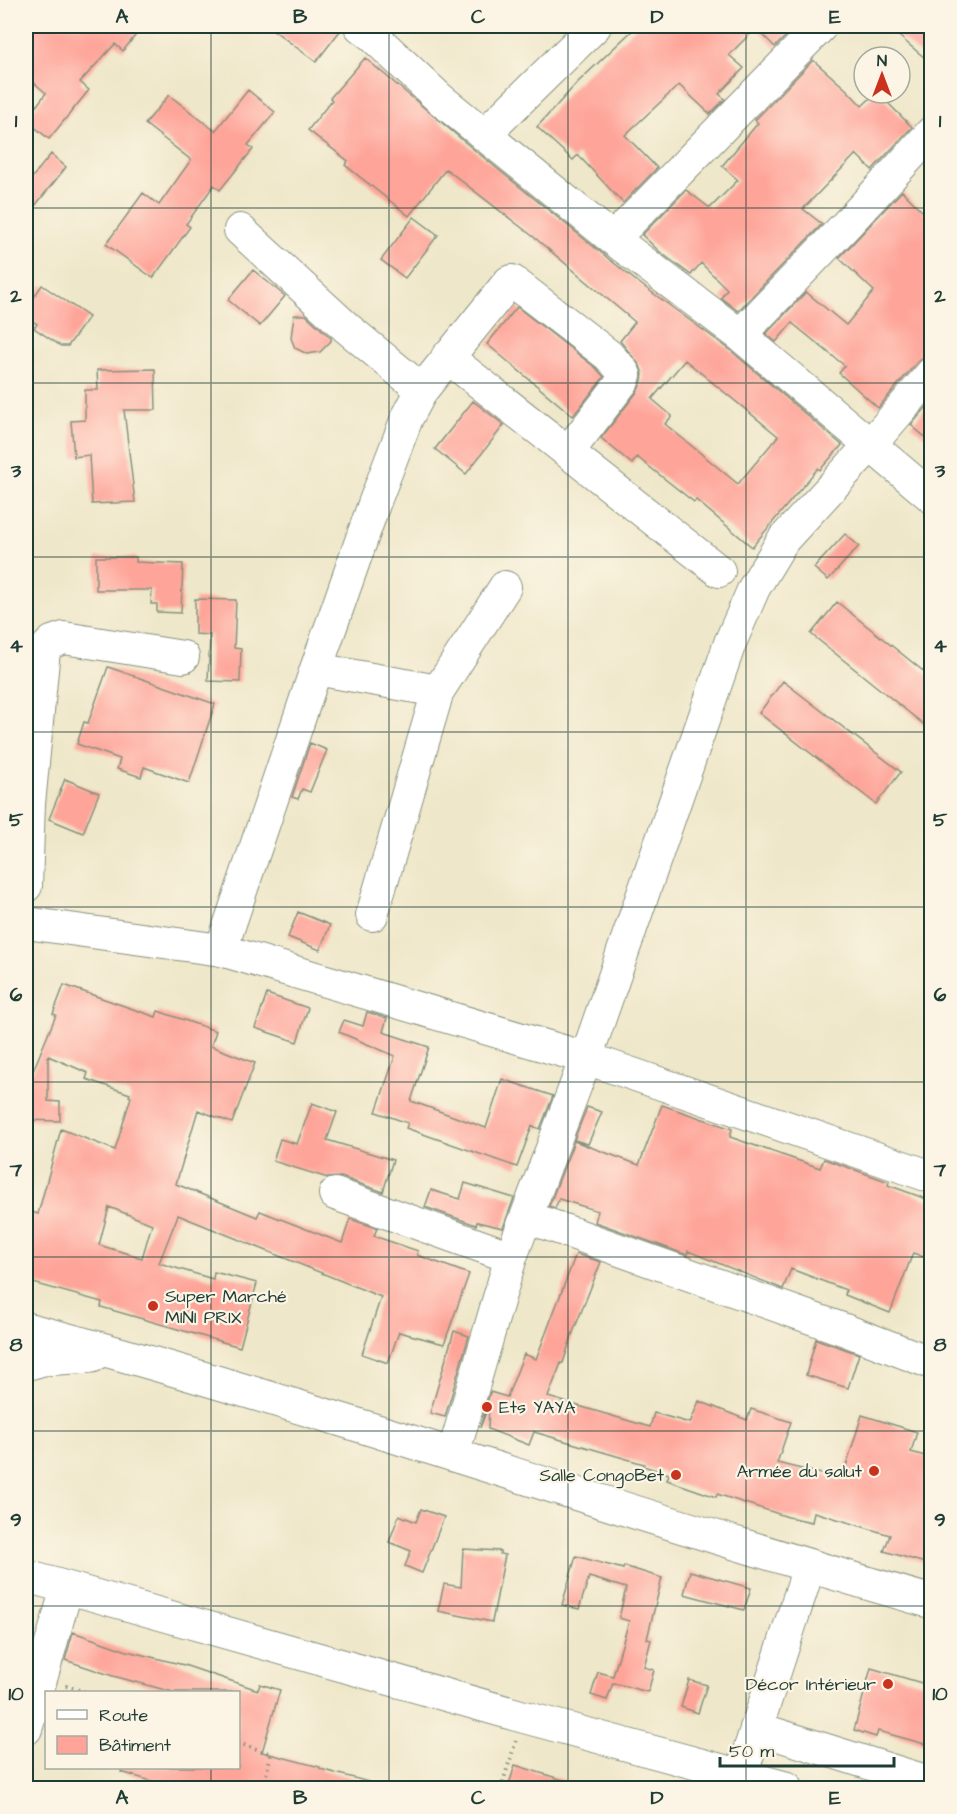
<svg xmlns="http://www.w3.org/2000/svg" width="957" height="1814" font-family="'Architects Daughter',sans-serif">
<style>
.building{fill:#fea499;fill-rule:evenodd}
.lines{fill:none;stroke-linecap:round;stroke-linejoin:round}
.minor-casing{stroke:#87927e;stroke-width:34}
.major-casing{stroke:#87927e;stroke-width:35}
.path{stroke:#87927e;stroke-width:4;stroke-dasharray:1.5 4.5;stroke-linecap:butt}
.minor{stroke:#fff;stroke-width:32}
.major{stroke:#fff;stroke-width:33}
.grid{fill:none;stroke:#1f3d34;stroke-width:1.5;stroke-opacity:0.55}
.poi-dot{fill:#c8321e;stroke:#fcf5e5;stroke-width:2}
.labels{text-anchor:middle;stroke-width:4.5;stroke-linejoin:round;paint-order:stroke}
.poi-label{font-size:18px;fill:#1f3d34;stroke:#fcf5e5;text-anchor:end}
.neatline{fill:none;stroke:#1f3d34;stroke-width:2}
.grid-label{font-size:20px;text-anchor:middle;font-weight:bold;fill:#1f3d34}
</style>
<rect width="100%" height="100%" fill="#fcf5e5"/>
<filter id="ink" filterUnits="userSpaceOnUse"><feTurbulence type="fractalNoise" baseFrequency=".0167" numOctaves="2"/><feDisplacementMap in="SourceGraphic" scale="12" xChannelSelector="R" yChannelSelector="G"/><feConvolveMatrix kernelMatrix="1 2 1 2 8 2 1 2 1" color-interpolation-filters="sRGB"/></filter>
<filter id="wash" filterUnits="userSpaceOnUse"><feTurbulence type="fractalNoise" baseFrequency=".008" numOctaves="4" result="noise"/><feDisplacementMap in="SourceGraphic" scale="24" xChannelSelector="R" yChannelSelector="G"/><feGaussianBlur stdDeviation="1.35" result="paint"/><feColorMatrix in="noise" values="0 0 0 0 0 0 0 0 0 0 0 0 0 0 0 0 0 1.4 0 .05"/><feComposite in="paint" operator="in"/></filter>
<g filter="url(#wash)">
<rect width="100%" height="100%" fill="#efe7c9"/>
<g id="blocks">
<path class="building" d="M 26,26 L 143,26 L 123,51 L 115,44 L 80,82 L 89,90 L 49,139 L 26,120 L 46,93 L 26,76 Z
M 268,26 L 342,26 L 343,27 L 316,62 Z
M 637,26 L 796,26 L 775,47 L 756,28 L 729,55 L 744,68 L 719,94 L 725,99 L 710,114 L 679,85 L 625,135 L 657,168 L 623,203 L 578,155 L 573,160 L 537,127 L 577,83 Z
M 887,26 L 932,26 L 932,64 Z
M 365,58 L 472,148 L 635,280 L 729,349 L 842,445 L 820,470 L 818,468 L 752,547 L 696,500 L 694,502 L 637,457 L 632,464 L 601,438 L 637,392 L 642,381 L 643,374 L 640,366 L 620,341 L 635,322 L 535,238 L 446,169 L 409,216 L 345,165 L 348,161 L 308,130 L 332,100 L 330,98 ZM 685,360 L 778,436 L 738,484 L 665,424 L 672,416 L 652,399 Z
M 813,60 L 847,90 L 862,106 L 876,93 L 878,93 L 912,127 L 872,170 L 856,154 L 803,209 L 822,224 L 738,311 L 721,298 L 727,289 L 701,263 L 691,275 L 660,252 L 642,235 L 686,190 L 710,208 L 738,180 L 722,166 L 758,123 L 755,120 Z
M 248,90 L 275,112 L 248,145 L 253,149 L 220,190 L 214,185 L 186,224 L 190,227 L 153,278 L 106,244 L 143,193 L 159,205 L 191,160 L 145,124 L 169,95 L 215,131 Z
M 51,154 L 66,167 L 26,217 L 26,185 Z
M 902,191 L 932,221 L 932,356 L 926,356 L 918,361 L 878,408 L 839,373 L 845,366 L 792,323 L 776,342 L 766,334 L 806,292 L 846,325 L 874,291 L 839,258 Z
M 414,217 L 438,235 L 405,278 L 381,260 Z
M 253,270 L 285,296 L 260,326 L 228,300 Z
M 42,285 L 89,317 L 68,346 L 61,346 L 34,328 L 37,324 L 26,316 L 26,309 Z
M 517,307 L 596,368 L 604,377 L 573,416 L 487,344 Z
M 294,315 L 306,315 L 331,338 L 331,341 L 320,352 L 307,354 L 295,348 L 291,338 Z
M 155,369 L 156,410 L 124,410 L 135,502 L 92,504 L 89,455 L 74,457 L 71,421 L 85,420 L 85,390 L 98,390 L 97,370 Z
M 473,401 L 504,425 L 466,474 L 435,449 Z
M 932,401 L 932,443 L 911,425 Z
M 845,534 L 859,546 L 828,580 L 814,568 Z
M 96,557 L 136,557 L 136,562 L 183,564 L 181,613 L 157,612 L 157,604 L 151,604 L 152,590 L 96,590 Z
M 195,599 L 236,600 L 234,648 L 241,649 L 240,682 L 208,681 L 210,635 L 195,634 Z
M 837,602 L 932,678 L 932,731 L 811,634 Z
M 108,667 L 215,704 L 189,783 L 144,767 L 141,777 L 117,769 L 120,759 L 77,744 L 84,722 L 88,723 Z
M 783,681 L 901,772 L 876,804 L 759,713 Z
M 310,743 L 327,750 L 310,792 L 302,789 L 298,799 L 292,797 Z
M 65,779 L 99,793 L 83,833 L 49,819 Z
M 298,912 L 330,925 L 320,950 L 288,937 Z
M 64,985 L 156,1017 L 158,1011 L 216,1031 L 211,1046 L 255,1063 L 232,1123 L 198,1110 L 176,1184 L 257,1217 L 260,1211 L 342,1243 L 350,1219 L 377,1228 L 374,1236 L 418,1251 L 417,1255 L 469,1274 L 444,1344 L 399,1332 L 388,1363 L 362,1354 L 381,1297 L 178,1215 L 159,1263 L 213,1279 L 214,1272 L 257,1283 L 240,1347 L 101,1307 L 102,1302 L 26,1281 L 26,1210 L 38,1214 L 61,1129 L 115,1150 L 131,1097 L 129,1096 L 130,1094 L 86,1079 L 88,1073 L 48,1056 L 48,1101 L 60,1102 L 60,1121 L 26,1120 L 26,1071 L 33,1071 L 56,1015 L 53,1014 ZM 109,1207 L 152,1224 L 142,1258 L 99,1245 Z
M 267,994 L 308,1008 L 297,1042 L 255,1028 Z
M 367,1012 L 387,1018 L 383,1032 L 429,1047 L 411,1101 L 486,1128 L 502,1079 L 553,1096 L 540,1129 L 532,1126 L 517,1167 L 406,1128 L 408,1123 L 376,1112 L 395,1056 L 339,1032 L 344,1020 L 363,1026 Z
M 312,1103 L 337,1112 L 327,1140 L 393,1160 L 383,1192 L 341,1177 L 328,1178 L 273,1161 L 280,1139 L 297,1144 Z
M 662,1105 L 732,1129 L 730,1137 L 820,1168 L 824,1159 L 889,1182 L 888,1185 L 932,1201 L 932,1260 L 913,1253 L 890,1313 L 845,1295 L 846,1290 L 791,1269 L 783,1289 L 688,1251 L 687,1255 L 595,1222 L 598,1211 L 559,1199 L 555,1208 L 549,1206 L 574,1141 L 639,1165 Z
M 587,1107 L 602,1112 L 588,1144 L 574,1140 Z
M 465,1183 L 514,1198 L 503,1228 L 477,1222 L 476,1225 L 425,1207 L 431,1190 L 460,1199 Z
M 576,1254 L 601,1262 L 572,1335 L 563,1363 L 561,1363 L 548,1397 L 650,1427 L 654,1413 L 690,1423 L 699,1401 L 747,1420 L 751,1409 L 791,1422 L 777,1463 L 842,1479 L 862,1415 L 917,1432 L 911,1452 L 932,1458 L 932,1565 L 884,1551 L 890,1535 L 814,1512 L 812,1522 L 788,1517 L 717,1494 L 716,1497 L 667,1480 L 669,1474 L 643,1466 L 644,1464 L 534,1432 L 529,1445 L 488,1429 L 489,1405 L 480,1428 L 490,1392 L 507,1397 L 524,1354 L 536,1359 Z
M 454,1331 L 469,1336 L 445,1417 L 430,1413 Z
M 816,1339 L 859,1354 L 848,1388 L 806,1375 Z
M 421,1509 L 444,1517 L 422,1573 L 405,1566 L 411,1551 L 389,1542 L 399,1515 L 416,1522 Z
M 463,1549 L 500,1551 L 500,1554 L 505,1555 L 492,1622 L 438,1611 L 444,1584 L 461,1587 Z
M 576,1556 L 623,1569 L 624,1566 L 662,1578 L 647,1639 L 651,1640 L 644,1667 L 654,1670 L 648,1692 L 613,1683 L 607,1700 L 591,1695 L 598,1672 L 613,1676 L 629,1621 L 619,1618 L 626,1588 L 589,1577 L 579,1609 L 562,1605 Z
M 690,1571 L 751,1588 L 744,1610 L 684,1594 Z
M 73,1632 L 127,1651 L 184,1665 L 258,1690 L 260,1684 L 280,1690 L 262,1752 L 320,1767 L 320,1769 L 369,1782 L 368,1788 L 283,1788 L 256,1782 L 254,1788 L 175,1788 L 121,1772 L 122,1767 L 238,1767 L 238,1692 L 173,1692 L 113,1676 L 65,1660 Z
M 871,1668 L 932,1686 L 932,1746 L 878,1731 L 876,1737 L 854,1730 Z
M 689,1680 L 707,1685 L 698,1713 L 681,1707 Z
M 515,1765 L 576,1784 L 576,1788 L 508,1788 Z"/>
</g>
</g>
<g filter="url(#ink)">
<use href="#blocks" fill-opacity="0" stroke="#87927e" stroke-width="1.5"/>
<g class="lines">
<defs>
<path id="minor" d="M 360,26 L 373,36 L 439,98 L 613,239 L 740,335 L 932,497
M 484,135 L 595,26
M 240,230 L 347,328 L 422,390
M 613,239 L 821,26
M 740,335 L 847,224 L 932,132
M 447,357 L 719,571
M 316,669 L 438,691
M 26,886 L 29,804 L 44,650 L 52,642 L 64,638 L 183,657
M 372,915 L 438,691 L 505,587
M 26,923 L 221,950 L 586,1058 L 932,1177
M 221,950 L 316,669 L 374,504 L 407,418 L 422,390 L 509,282 L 512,281 L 608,355 L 622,370 L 625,375 L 623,381 L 568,452
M 335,1194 L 511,1257
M 527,1217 L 845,1330 L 932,1363
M 453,1455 L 511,1257 L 586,1058 L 730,643 L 754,588 L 783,540 L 871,444 L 932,373
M 26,1576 L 524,1717 L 787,1788
M 756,1728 L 932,1783
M 26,1729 C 41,1682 53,1635 67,1588
M 737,1788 L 809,1567"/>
<path id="major" d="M 26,1329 C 129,1355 230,1386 332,1417 C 532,1479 730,1544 932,1602
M 26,1364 L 43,1359 L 92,1356"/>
</defs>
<use href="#minor" class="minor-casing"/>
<use href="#major" class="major-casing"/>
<path class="path" d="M 66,1686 L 86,1692
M 238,1743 L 271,1754 L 263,1788
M 501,1788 L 516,1741"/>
<use href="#minor" class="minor"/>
<use href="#major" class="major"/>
</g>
</g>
<path class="grid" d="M 211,26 L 211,1692M 389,26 L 389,1788M 568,26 L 568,1788M 746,26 L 746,1788M 26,208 L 932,208M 26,383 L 932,383M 26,557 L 932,557M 26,732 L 932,732M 26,907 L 932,907M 26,1082 L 932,1082M 26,1257 L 932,1257M 26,1431 L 932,1431M 26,1606 L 932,1606M 211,1768 L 211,1788"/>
<g class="poi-dot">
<circle cx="153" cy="1306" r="6"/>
<circle cx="487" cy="1407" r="6"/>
<circle cx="874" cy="1471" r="6"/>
<circle cx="676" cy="1475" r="6"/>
<circle cx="888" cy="1684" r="6"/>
</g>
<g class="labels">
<g class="poi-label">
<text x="165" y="1302" text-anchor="start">Super Marché<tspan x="165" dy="21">MINI PRIX</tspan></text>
<text x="499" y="1413" text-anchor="start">Ets YAYA</text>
<text x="862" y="1477">Armée du salut</text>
<text x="664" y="1481">Salle CongoBet</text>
<text x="876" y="1690">Décor Intérieur</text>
</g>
</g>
<rect width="957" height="1814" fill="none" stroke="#fcf5e5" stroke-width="66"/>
<rect x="45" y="1691" width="195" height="78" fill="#fcf5e5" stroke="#a4ab9e" stroke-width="1.5"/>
<rect x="57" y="1710" width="30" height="9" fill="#ffffff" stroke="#a4ab9e" stroke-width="1.5"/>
<text x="99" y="1721" font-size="18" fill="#1f3d34">Route</text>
<rect x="57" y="1736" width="30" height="18" fill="#fea499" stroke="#a4ab9e" stroke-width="1.5"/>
<text x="99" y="1751" font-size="18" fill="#1f3d34">Bâtiment</text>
<g transform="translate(882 75)"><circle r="28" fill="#fcf5e5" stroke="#a4ab9e" stroke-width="1.5"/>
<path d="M0-4.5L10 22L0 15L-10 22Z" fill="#c8321e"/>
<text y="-9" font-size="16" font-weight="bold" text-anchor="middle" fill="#1f3d34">N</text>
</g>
<path d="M720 1757v9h174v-9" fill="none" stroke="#1f3d34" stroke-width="3"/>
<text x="729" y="1757" font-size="18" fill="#1f3d34" stroke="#fcf5e5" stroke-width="4.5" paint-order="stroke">50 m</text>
<rect x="33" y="33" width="891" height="1748" class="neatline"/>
<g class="grid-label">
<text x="122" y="23">A</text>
<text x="300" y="23">B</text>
<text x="478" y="23">C</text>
<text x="657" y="23">D</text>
<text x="835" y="23">E</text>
<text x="16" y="127">1</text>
<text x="940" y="127">1</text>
<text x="16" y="302">2</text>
<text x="940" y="302">2</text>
<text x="16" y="477">3</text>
<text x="940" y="477">3</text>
<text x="16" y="652">4</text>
<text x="940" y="652">4</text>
<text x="16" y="826">5</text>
<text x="940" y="826">5</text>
<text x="16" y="1001">6</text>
<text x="940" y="1001">6</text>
<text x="16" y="1176">7</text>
<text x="940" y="1176">7</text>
<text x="16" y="1351">8</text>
<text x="940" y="1351">8</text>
<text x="16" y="1526">9</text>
<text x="940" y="1526">9</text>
<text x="16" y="1700">10</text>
<text x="940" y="1700">10</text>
<text x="122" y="1804">A</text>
<text x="300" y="1804">B</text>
<text x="478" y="1804">C</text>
<text x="657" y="1804">D</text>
<text x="835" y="1804">E</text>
</g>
</svg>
